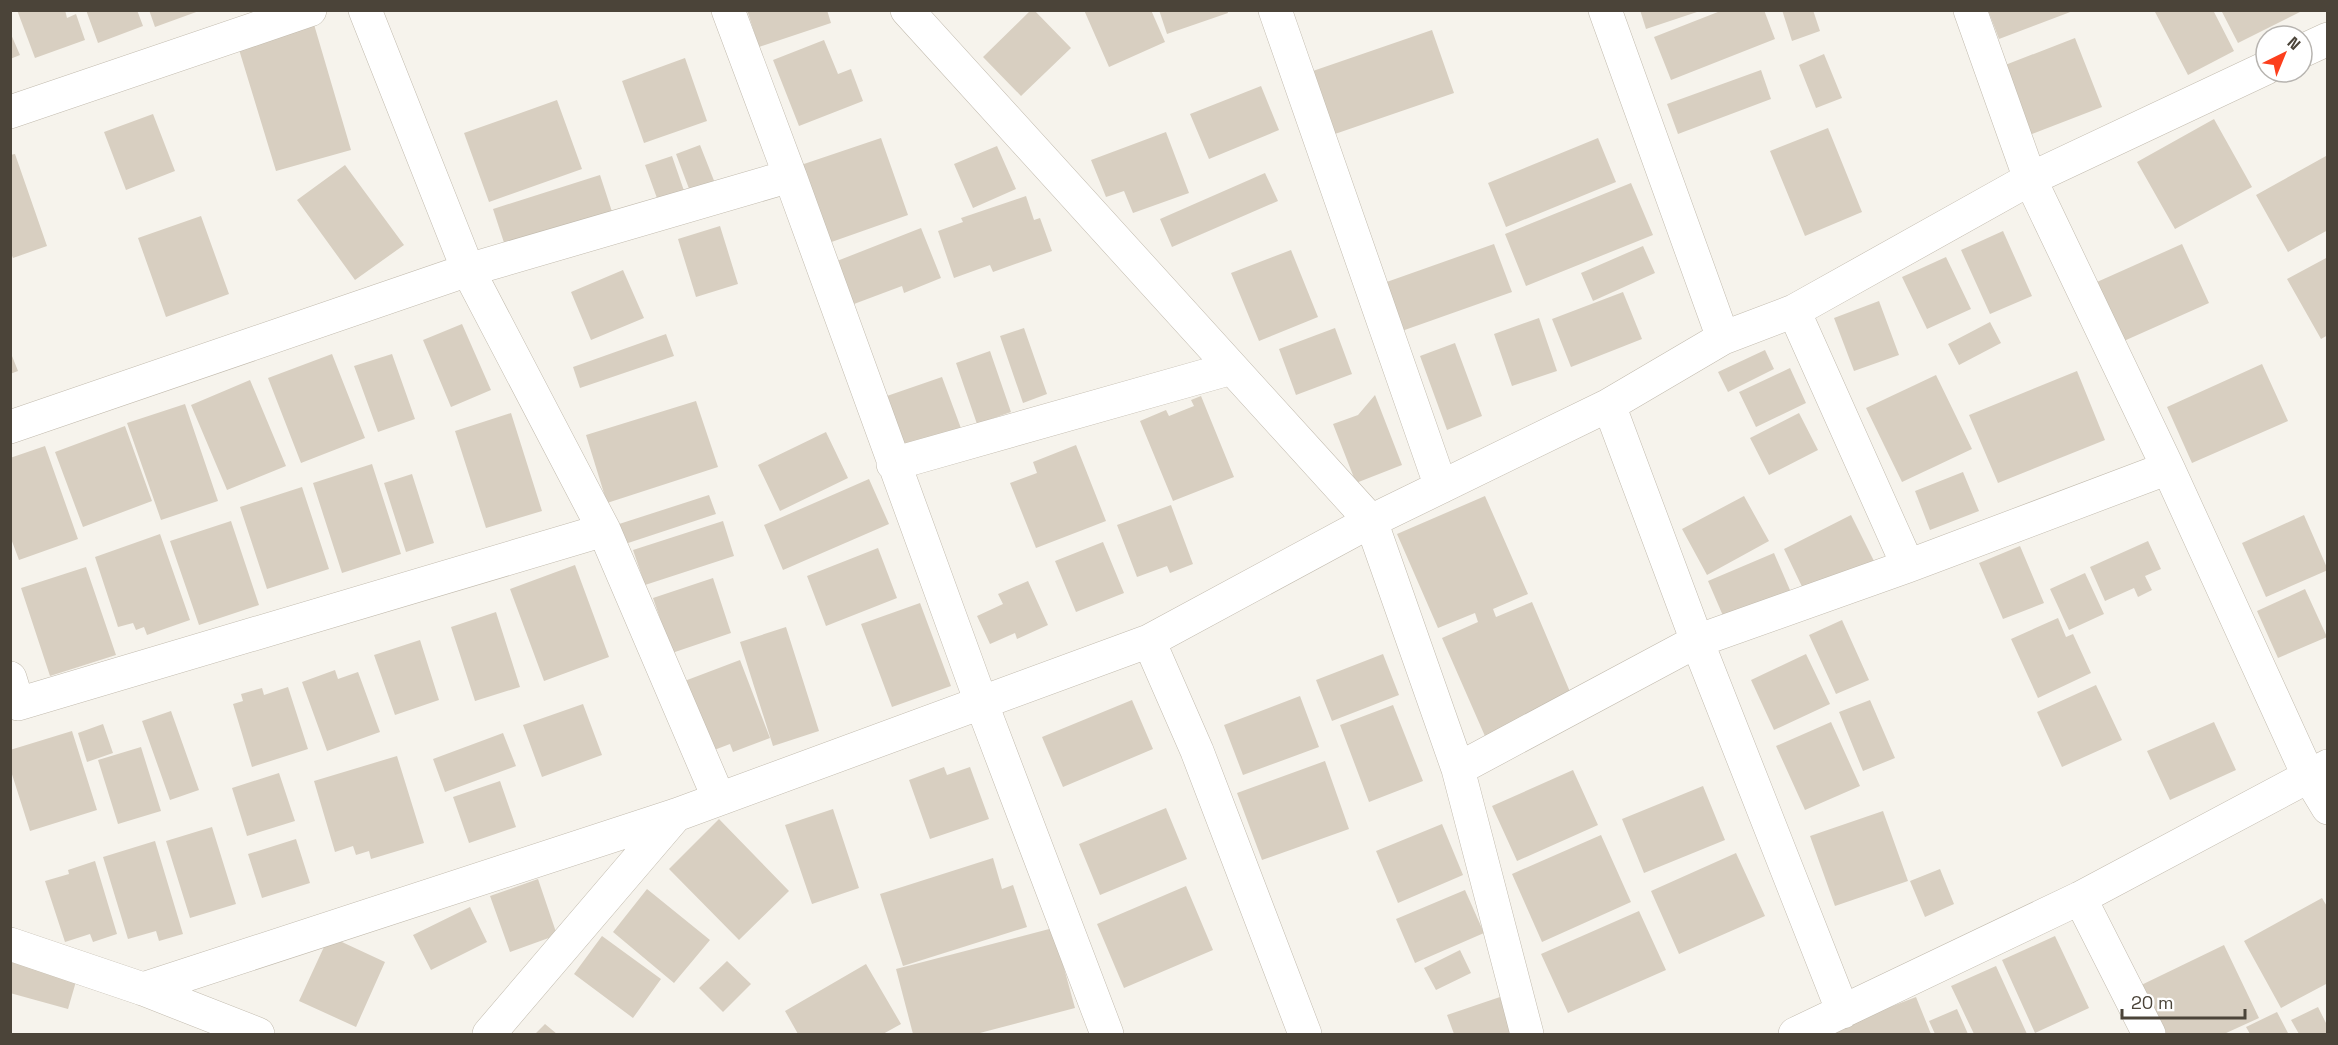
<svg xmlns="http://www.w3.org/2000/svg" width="2338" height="1045" font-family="'Space Grotesk',sans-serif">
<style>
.building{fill:#d8cfc1}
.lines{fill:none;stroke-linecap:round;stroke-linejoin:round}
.street-casing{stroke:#c2bbae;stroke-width:34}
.street{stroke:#fff;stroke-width:33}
</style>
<rect width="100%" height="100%" fill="#f6f3ec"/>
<path class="building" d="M 17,10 L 65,10 L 67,18 L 76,14 L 85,40 L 35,58 Z
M 86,10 L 137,10 L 143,26 L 98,43 Z
M 149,10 L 199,10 L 199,11 L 155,27 Z
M 747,10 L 827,10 L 831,23 L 759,47 Z
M 1031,10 L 1034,10 L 1071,48 L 1021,96 L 983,57 Z
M 1084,10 L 1151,10 L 1165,42 L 1109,67 Z
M 1159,10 L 1227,10 L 1228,13 L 1167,34 Z
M 1640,10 L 1700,10 L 1700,11 L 1646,29 Z
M 1723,10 L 1764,10 L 1775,39 L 1671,80 L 1654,37 Z
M 1782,10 L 1813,10 L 1820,31 L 1792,41 Z
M 1988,10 L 2073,10 L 2073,11 L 1999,39 Z
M 2154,10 L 2213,10 L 2234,51 L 2188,75 Z
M 2221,10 L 2304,10 L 2238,43 Z
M 313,21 L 351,150 L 276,171 L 237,43 Z
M 1432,30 L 1454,93 L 1332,135 L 1310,72 Z
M 10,32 L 20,55 L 10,59 Z
M 2075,38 L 2102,107 L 2027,136 L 2000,67 Z
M 824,40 L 838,74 L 851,69 L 863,101 L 799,126 L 773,60 Z
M 1824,54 L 1842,98 L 1816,108 L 1799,65 Z
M 685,58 L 707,121 L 644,143 L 622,81 Z
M 1761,70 L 1771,99 L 1678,134 L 1667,104 Z
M 1261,86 L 1279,130 L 1209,159 L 1190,114 Z
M 557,100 L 582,169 L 489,202 L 464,133 Z
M 153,114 L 175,171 L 126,190 L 104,132 Z
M 2214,119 L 2252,187 L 2175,229 L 2137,162 Z
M 1828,128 L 1862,212 L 1805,236 L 1770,151 Z
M 1166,132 L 1189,193 L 1133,213 L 1124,191 L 1106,197 L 1091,160 Z
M 881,138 L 908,215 L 823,245 L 795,167 Z
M 1598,138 L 1616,182 L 1506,227 L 1488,183 Z
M 700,145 L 722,201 L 697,210 L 676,154 Z
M 997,146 L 1016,189 L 973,208 L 954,164 Z
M 15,154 L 47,246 L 13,258 L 10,251 L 10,155 Z
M 672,156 L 692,214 L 666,223 L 645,165 Z
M 2326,156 L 2328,230 L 2288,252 L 2256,195 Z
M 345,165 L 404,245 L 355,280 L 297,200 Z
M 1265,173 L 1278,201 L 1172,247 L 1160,219 Z
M 600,175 L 616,224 L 509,258 L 493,209 Z
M 1631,183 L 1653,235 L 1526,286 L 1505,234 Z
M 1026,196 L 1034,220 L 1040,218 L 1052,251 L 993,272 L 990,265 L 954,278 L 938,231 L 963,222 L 961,218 Z
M 201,216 L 229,294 L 166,317 L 138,238 Z
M 720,226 L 738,284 L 696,297 L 678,239 Z
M 921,228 L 941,278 L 904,293 L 902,286 L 854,304 L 837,261 Z
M 2003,231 L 2032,296 L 1990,314 L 1961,250 Z
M 1494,244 L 1512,292 L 1399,332 L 1381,284 Z
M 2182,244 L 2209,303 L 2115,345 L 2088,286 Z
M 1643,246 L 1655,273 L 1593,301 L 1581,273 Z
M 1291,250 L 1318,317 L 1259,341 L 1231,273 Z
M 1946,257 L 1971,309 L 1927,329 L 1902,277 Z
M 2328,257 L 2328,335 L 2321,339 L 2287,279 Z
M 623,270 L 644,318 L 591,340 L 571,292 Z
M 1623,292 L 1642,339 L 1571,367 L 1552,319 Z
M 1879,301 L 1899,355 L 1854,371 L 1834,318 Z
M 1539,318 L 1557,371 L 1512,386 L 1494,334 Z
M 1990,322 L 2001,343 L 1959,365 L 1948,344 Z
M 462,324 L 491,390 L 451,407 L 423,340 Z
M 1024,328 L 1047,394 L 1023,403 L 1000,336 Z
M 1335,328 L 1352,374 L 1296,395 L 1279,349 Z
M 666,334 L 674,356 L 580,388 L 573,367 Z
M 1455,343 L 1482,416 L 1447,430 L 1420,356 Z
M 1765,350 L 1774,369 L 1728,392 L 1718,372 Z
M 10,351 L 18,371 L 10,374 Z
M 990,351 L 1011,412 L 977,424 L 956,363 Z
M 332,354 L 365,438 L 301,463 L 268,378 Z
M 392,354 L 415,419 L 378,432 L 354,366 Z
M 2262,364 L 2288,421 L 2192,463 L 2167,407 Z
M 1790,368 L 1806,403 L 1756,427 L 1739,392 Z
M 2077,371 L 2105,440 L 1998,483 L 1969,415 Z
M 1936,375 L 1972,449 L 1902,482 L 1866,408 Z
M 942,377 L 962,431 L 903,452 L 884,397 Z
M 250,380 L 286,466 L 227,490 L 191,405 Z
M 1375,395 L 1402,465 L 1356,483 L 1333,424 L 1358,415 Z
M 1201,396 L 1234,477 L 1173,501 L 1140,421 L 1166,410 L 1169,416 L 1194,406 L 1191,400 Z
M 696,401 L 718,467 L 607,503 L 586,435 Z
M 185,404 L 218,501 L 161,520 L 127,423 Z
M 511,413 L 542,511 L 486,528 L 455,431 Z
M 1799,413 L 1818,450 L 1769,475 L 1750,438 Z
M 125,426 L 152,501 L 83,527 L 55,452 Z
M 826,432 L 848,478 L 780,511 L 758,465 Z
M 1076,445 L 1106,521 L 1036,548 L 1010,483 L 1037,473 L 1033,462 Z
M 45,446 L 78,539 L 19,560 L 10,536 L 10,458 Z
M 372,464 L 401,554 L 342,573 L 313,483 Z
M 1963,472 L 1979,511 L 1930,530 L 1915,491 Z
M 412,474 L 434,543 L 406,552 L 384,483 Z
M 869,479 L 889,524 L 783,570 L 764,525 Z
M 302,487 L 329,569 L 267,589 L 240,507 Z
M 709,495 L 716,514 L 622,545 L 616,525 Z
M 1485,496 L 1528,594 L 1493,609 L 1496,617 L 1532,602 L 1576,706 L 1488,743 L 1442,638 L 1478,622 L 1475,613 L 1438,628 L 1397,534 Z
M 1744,496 L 1769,541 L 1707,575 L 1682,529 Z
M 1171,505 L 1193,564 L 1170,573 L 1167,566 L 1137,577 L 1117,525 Z
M 1851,515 L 1874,561 L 1806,595 L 1784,549 Z
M 2304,515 L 2328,570 L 2266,597 L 2242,543 Z
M 231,521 L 259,605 L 199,625 L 170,541 Z
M 723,521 L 734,556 L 645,585 L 633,550 Z
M 160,534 L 190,620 L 147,635 L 144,627 L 136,630 L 133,623 L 118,627 L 95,557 Z
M 2148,541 L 2161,569 L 2145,576 L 2152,590 L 2138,597 L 2134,588 L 2105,601 L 2090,567 Z
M 1103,542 L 1124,593 L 1076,612 L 1055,561 Z
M 2020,546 L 2044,603 L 2003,619 L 1979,563 Z
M 878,548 L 897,598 L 826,626 L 807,576 Z
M 1774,553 L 1793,597 L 1727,625 L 1708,581 Z
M 575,565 L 609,657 L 544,681 L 510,589 Z
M 86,567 L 116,655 L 50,676 L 21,588 Z
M 2085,573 L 2104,614 L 2069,630 L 2050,589 Z
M 713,578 L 731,633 L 672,653 L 653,598 Z
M 1028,581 L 1048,625 L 1017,639 L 1015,633 L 990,644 L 977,616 L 1003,604 L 998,594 Z
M 2305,589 L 2327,637 L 2278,658 L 2257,611 Z
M 920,603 L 951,686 L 892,707 L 861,624 Z
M 496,612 L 520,687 L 475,701 L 451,627 Z
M 2058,618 L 2066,637 L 2073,634 L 2091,673 L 2038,698 L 2011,639 Z
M 1842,620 L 1869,680 L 1836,694 L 1809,635 Z
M 786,627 L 819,731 L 773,746 L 740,642 Z
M 420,640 L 439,700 L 395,715 L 374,655 Z
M 1383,654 L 1399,695 L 1332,721 L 1316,680 Z
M 1806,654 L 1830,704 L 1774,730 L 1751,680 Z
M 740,660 L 770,738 L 733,752 L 730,744 L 701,755 L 674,685 Z
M 335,670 L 338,679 L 358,672 L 380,732 L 327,751 L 302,682 Z
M 2096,685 L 2122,740 L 2062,767 L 2037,712 Z
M 288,687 L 308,749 L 252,767 L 233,704 L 243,701 L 241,694 L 262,688 L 264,695 Z
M 1300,696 L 1319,747 L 1243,775 L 1224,725 Z
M 1132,700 L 1153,749 L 1063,787 L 1042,737 Z
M 1870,700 L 1895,758 L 1863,771 L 1839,712 Z
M 583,704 L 602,755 L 542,777 L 523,725 Z
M 1393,705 L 1423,781 L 1369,802 L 1340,725 Z
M 171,711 L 199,790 L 170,800 L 142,721 Z
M 1831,722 L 1860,786 L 1805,810 L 1776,746 Z
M 2214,722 L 2236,770 L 2170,800 L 2147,751 Z
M 103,724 L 113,753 L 87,762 L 78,733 Z
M 72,731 L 97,810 L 30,831 L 10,768 L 10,750 Z
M 503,733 L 516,766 L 445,792 L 433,759 Z
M 141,747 L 161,811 L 118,824 L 98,760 Z
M 397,756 L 424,843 L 371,859 L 369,851 L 356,855 L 353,846 L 335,852 L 314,781 Z
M 1325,761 L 1349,829 L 1262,860 L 1237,793 Z
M 944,767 L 947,775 L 970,767 L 989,819 L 930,839 L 909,780 Z
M 1573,770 L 1598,825 L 1517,861 L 1492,806 Z
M 279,773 L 295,821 L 247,836 L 232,788 Z
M 500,781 L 516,827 L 469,843 L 453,797 Z
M 1703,786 L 1725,840 L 1644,873 L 1622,819 Z
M 1166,808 L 1187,859 L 1100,895 L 1079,844 Z
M 833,809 L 859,888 L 812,904 L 785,825 Z
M 1883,811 L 1908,881 L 1835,906 L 1810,836 Z
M 719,819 L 789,891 L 739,940 L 669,869 Z
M 1442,824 L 1463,875 L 1398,903 L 1376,851 Z
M 212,827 L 236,904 L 190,918 L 166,841 Z
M 1601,835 L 1631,902 L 1542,942 L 1512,874 Z
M 296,839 L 310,883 L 262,898 L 248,854 Z
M 155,841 L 183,934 L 159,941 L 156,931 L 128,939 L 103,857 Z
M 1736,853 L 1765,916 L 1679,954 L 1651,891 Z
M 993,858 L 1002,889 L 1013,885 L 1027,927 L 903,966 L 880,894 Z
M 95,861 L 117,934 L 93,942 L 90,934 L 65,942 L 45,881 L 69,874 L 68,870 Z
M 1940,869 L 1954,904 L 1925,917 L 1910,881 Z
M 538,879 L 557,935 L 510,952 L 490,896 Z
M 1186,886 L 1213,950 L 1124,988 L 1097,924 Z
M 647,889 L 710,940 L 674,983 L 613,932 Z
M 1465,890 L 1484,933 L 1415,963 L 1396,919 Z
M 2322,898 L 2328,908 L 2328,983 L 2281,1008 L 2244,941 Z
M 470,907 L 487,942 L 431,970 L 413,935 Z
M 1639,911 L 1666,970 L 1568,1013 L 1541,954 Z
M 1053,928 L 1075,1008 L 976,1034 L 913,1034 L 896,969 Z
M 329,936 L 385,962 L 356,1027 L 299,1001 Z
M 602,936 L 661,979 L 633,1018 L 574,974 Z
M 2055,936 L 2089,1008 L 2035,1033 L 2002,960 Z
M 2224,945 L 2259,1018 L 2224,1034 L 2155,1034 L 2133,989 Z
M 1460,950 L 1471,973 L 1436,990 L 1424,968 Z
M 10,959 L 77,978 L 68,1009 L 10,993 Z
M 727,961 L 751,984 L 723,1012 L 699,988 Z
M 866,964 L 901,1024 L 883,1034 L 798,1034 L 785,1011 Z
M 1996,966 L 2027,1034 L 1974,1034 L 1951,986 Z
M 1500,997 L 1513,1034 L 1454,1034 L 1447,1015 Z
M 1916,997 L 1931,1034 L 1820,1034 Z
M 2318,1007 L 2328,1027 L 2328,1034 L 2299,1034 L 2291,1020 Z
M 1957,1009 L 1968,1034 L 1935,1034 L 1929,1021 Z
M 2277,1012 L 2288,1033 L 2250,1034 L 2246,1027 Z
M 545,1024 L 557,1034 L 535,1034 Z"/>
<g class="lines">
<defs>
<path id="street" d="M 907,10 L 1371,521 L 1458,769 L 1527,1034
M 1275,10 L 1441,487
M 2302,51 L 2328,39
M 10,112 L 310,10
M 790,176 L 981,702 L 1107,1034
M 1794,311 L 1908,566
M 1723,338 L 1794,311 L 2030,179 L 1970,10
M 1609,405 L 1697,641 L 1843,1012
M 10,427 L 468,270 L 790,176 L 728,10
M 893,464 L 1232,368
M 2168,468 L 2030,179 L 2266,68
M 604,530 L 719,799
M 1149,641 L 1197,751 L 1305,1034
M 10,678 L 18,704 L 604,530 L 468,270 L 365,10
M 1458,769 L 1697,641 L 1908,566 L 2168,468 L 2308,775 L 2328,808
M 2080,898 L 2149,1034
M 10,944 L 143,989 L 258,1034
M 143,989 L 676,815 L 1149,641 L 1371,521 L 1609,405 L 1723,338 L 1605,10
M 489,1034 L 676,815
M 1795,1034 L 2080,898 L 2328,766"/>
</defs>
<use href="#street" class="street-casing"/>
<use href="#street" class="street"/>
</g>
<rect width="2338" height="1045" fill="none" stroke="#4b4439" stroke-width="24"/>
<g transform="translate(2284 54) rotate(43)"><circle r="28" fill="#ffffff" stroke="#b7b4b0" stroke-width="1.5"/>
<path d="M0-4.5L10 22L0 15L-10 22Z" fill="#fc3f1d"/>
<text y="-9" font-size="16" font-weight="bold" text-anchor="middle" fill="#4b4439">N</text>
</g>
<path d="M2122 1009v9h123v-9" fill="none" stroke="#4b4439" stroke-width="3"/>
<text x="2131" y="1009" font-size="18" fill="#4b4439" stroke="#ffffff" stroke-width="4.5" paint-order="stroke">20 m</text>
</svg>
